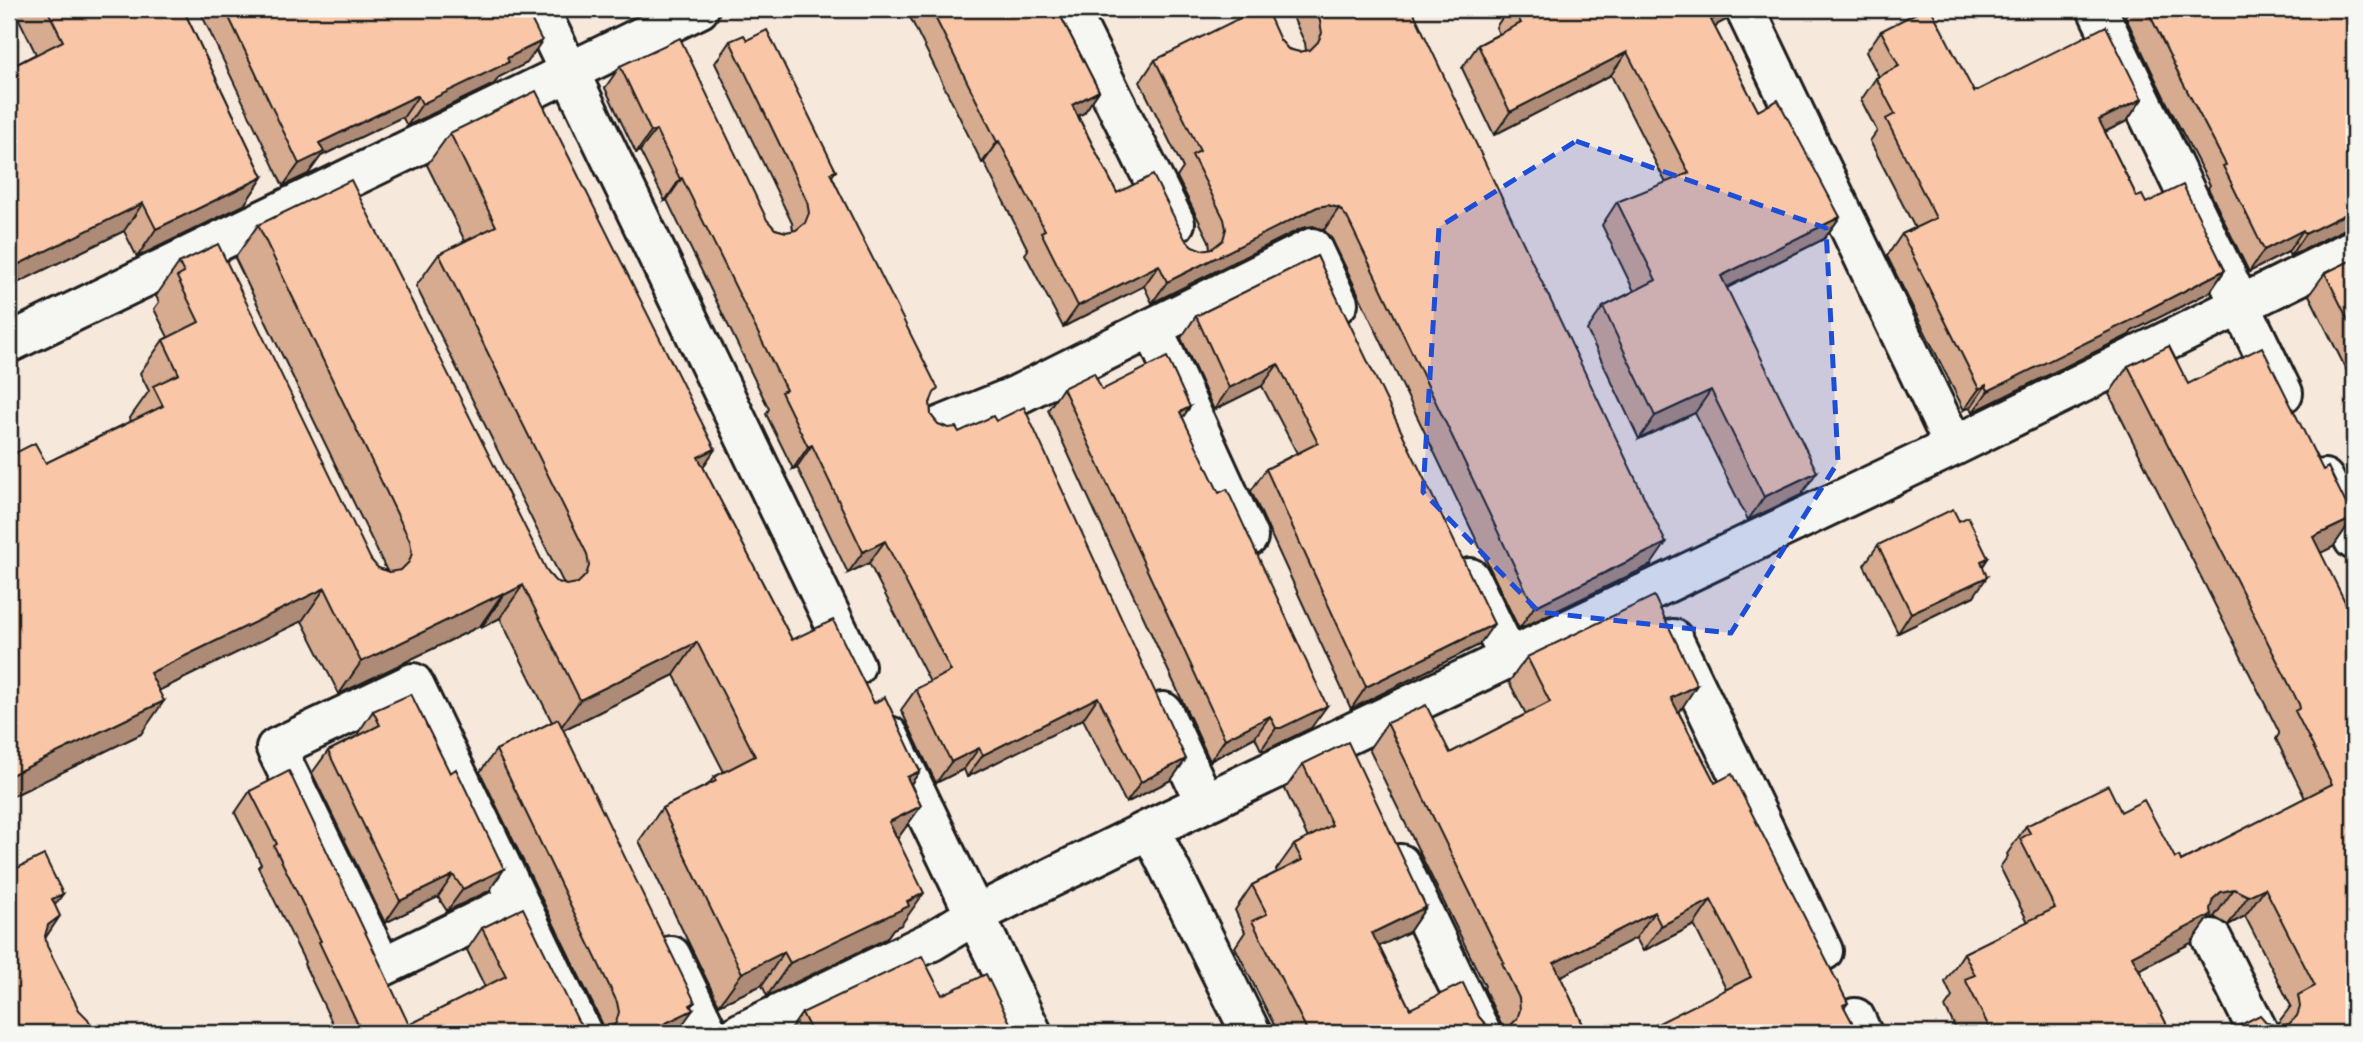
<svg xmlns="http://www.w3.org/2000/svg" width="2363" height="1042" font-family="Pangolin,sans-serif">
<style>
.lines{fill:none;stroke-linecap:round;stroke-linejoin:round}
.minor-casing{stroke:#1c1c1c;stroke-width:44}
.minor{stroke:#f6f6f2;stroke-width:38}
.wall{fill:#d6ab90;stroke:#1c1c1c;stroke-width:2}
.shaded-wall{fill:#ae8b76;stroke:#1c1c1c;stroke-width:2}
.building{fill:#f9c7a8;stroke:#1c1c1c;stroke-width:2}
.marked{fill:#1d4ed8;fill-opacity:0.2;stroke:#1d4ed8;stroke-width:5;stroke-dasharray:14 9;stroke-linejoin:round}
</style>
<rect width="100%" height="100%" fill="#f7e8dc"/>
<filter id="ink" filterUnits="userSpaceOnUse"><feTurbulence type="fractalNoise" baseFrequency=".0143" numOctaves="2"/><feDisplacementMap in="SourceGraphic" scale="14" xChannelSelector="R" yChannelSelector="G"/><feConvolveMatrix kernelMatrix="1 2 1 2 8 2 1 2 1" color-interpolation-filters="sRGB"/></filter>
<g filter="url(#ink)">
<g class="lines">
<defs>
<path id="minor" d="M 539,9 L 855,666
M 1069,9 L 1175,223
M 1745,9 L 1954,446
M 2097,9 L 2283,393
M 1153,329 L 1248,537
M 9,343 L 699,9
M 936,428 L 1017,395 L 1312,248 L 1338,303
M 2324,479 L 2354,540
M 1470,578 L 1509,658
M 1673,639 L 1823,951
M 1163,712 L 1205,803
M 889,736 L 1032,1033
M 1150,829 L 1251,1033
M 1400,864 L 1481,1033
M 518,901 L 382,967 L 276,748 L 413,683 L 582,1033
M 2212,939 L 2259,1033
M 671,956 L 708,1033
M 1855,1018 L 1862,1033
M 740,1033 L 932,941 L 975,915 L 1150,829 L 1954,446 L 2354,249"/>
</defs>
<use href="#minor" class="minor-casing"/>
<use href="#minor" class="minor"/>
</g>
<path class="wall" d="M 14,9 L 183,9 L 263,177 L 244,205 L 137,257 L 124,231 L 9,287 L 9,68 L 36,54 Z
M 199,9 L 526,9 L 527,63 L 499,77 L 494,84 L 407,126 L 403,118 L 400,118 L 321,156 L 308,174 L 283,186 Z
M 906,9 L 1057,9 L 1099,91 L 1084,113 L 1078,116 L 1117,193 L 1185,239 L 1192,246 L 1202,250 L 1210,249 L 1209,241 L 1177,177 L 1183,168 L 1140,82 L 1155,60 L 1280,40 L 1288,49 L 1299,52 L 1306,51 L 1305,43 L 1289,9 L 1412,9 L 1651,565 L 1519,629 L 1332,239 L 1324,230 L 1313,226 L 1302,228 L 1152,303 L 1144,286 L 1063,327 L 1025,254 L 1028,250 L 984,162 L 982,163 Z
M 1508,9 L 1734,9 L 1726,20 L 1718,24 L 1715,28 L 1758,111 L 1840,217 L 1824,239 L 1727,288 L 1801,495 L 1748,520 L 1695,413 L 1639,439 L 1587,330 L 1603,307 L 1634,291 L 1602,225 L 1617,202 L 1666,183 L 1611,75 L 1494,135 L 1462,68 L 1478,45 L 1499,34 L 1496,27 Z
M 2125,9 L 2354,9 L 2354,228 L 2345,229 L 2290,256 L 2288,252 L 2249,272 L 2208,188 L 2210,185 L 2166,101 L 2125,16 L 2127,13 Z
M 1881,31 L 1974,92 L 2142,99 L 2127,121 L 2105,132 L 2137,197 L 2146,203 L 2225,270 L 2210,292 L 2132,331 L 2129,335 L 1973,412 L 1971,407 L 1964,410 L 1887,256 L 1902,234 L 1915,228 L 1870,141 L 1877,131 L 1861,100 L 1876,78 L 1879,77 L 1866,52 Z
M 747,40 L 836,171 L 832,176 L 931,401 L 930,403 L 931,415 L 938,424 L 959,432 L 1186,759 L 1171,780 L 1126,803 L 1083,719 L 967,777 L 964,769 L 936,783 L 901,710 L 916,689 L 930,682 L 869,563 L 848,573 L 797,467 L 793,469 L 766,414 L 769,409 L 667,200 L 665,201 L 640,151 L 636,153 L 605,88 L 620,66 L 775,229 L 786,232 L 793,231 L 792,223 L 715,63 L 730,41 Z
M 450,133 L 715,449 L 703,467 L 792,640 L 874,703 L 920,771 L 911,784 L 921,806 L 897,839 L 901,925 L 893,929 L 886,939 L 767,996 L 762,985 L 719,1005 L 639,841 L 662,808 L 708,785 L 714,777 L 724,772 L 674,675 L 563,730 L 692,1007 L 677,1032 L 674,1033 L 337,1033 L 304,964 L 305,962 L 258,867 L 261,864 L 235,813 L 250,791 L 409,1025 L 485,987 L 467,950 L 482,928 L 586,1030 L 596,1033 L 603,1032 L 602,1023 L 480,772 L 496,750 L 552,722 L 500,618 L 481,628 L 480,626 L 339,694 L 302,621 L 158,691 L 141,734 L 9,798 L 9,456 L 46,463 L 131,421 L 130,418 L 149,391 L 140,373 L 163,340 L 168,337 L 154,309 L 159,302 L 156,296 L 179,263 L 371,560 L 378,568 L 387,571 L 235,258 L 258,225 L 548,573 L 555,581 L 564,584 L 416,286 L 439,254 L 465,241 L 427,165 Z
M 1317,256 L 1479,645 L 1351,709 L 1251,491 L 1266,469 L 1297,453 L 1262,386 L 1214,410 L 1181,338 L 1196,316 Z
M 2354,259 L 2354,385 L 2309,295 L 2325,273 Z
M 2128,366 L 2188,384 L 2323,470 L 2353,518 L 2333,547 L 2321,552 L 2354,1033 L 2225,1033 L 2267,1023 L 2277,1026 L 2279,1026 L 2278,1023 L 2291,1006 L 2245,916 L 2228,925 L 2214,917 L 2209,918 L 2191,943 L 2139,970 L 2171,1033 L 1958,1033 L 1945,1007 L 1952,997 L 1945,982 L 1964,953 L 2028,922 L 2000,867 L 2008,856 L 2007,854 L 2026,826 L 2121,812 L 2175,858 L 2181,861 L 2305,798 L 2276,739 L 2279,734 L 2279,732 L 2109,394 Z
M 1063,388 L 1102,390 L 1183,418 L 1311,728 L 1266,750 L 1261,750 L 1255,737 L 1210,761 L 1048,410 Z
M 2354,465 L 2354,490 L 2347,476 Z
M 1959,521 L 1988,558 L 1983,566 L 1974,596 L 1898,633 L 1864,565 L 1878,545 Z
M 1527,657 L 1680,711 L 1678,711 L 1715,783 L 1848,1003 L 1845,1007 L 1726,989 L 1694,925 L 1643,951 L 1636,938 L 1560,976 L 1587,1033 L 1278,1033 L 1235,947 L 1245,932 L 1235,910 L 1252,885 L 1277,872 L 1276,870 L 1294,845 L 1308,838 L 1285,789 L 1303,764 L 1426,907 L 1409,932 L 1379,946 L 1410,1009 L 1479,1017 L 1486,1025 L 1496,1029 L 1502,1028 L 1501,1024 L 1484,988 L 1485,986 L 1369,749 L 1387,723 L 1450,753 L 1526,714 L 1509,682 Z
M 373,711 L 504,869 L 489,891 L 447,911 L 438,897 L 385,923 L 312,773 L 328,751 L 359,735 L 358,733 Z
M 942,995 L 1015,1033 L 788,1033 L 802,1013 Z"/>
<path class="shaded-wall" d="M 1722,9 L 1734,9 L 1726,20 L 1718,24 L 1710,35 L 1711,20 Z
M 542,41 L 527,63 L 499,77 L 494,84 L 407,126 L 422,104 L 507,58 Z
M 1627,52 L 1611,75 L 1494,135 L 1510,112 Z
M 1099,91 L 1084,113 L 1057,126 L 1072,105 Z
M 416,96 L 418,96 L 403,118 L 400,118 L 321,156 L 308,174 L 283,186 L 299,164 L 319,143 Z
M 2142,99 L 2127,121 L 2084,142 L 2099,120 Z
M 656,130 L 640,151 L 636,153 L 651,132 Z
M 999,141 L 984,162 L 982,163 L 997,142 Z
M 263,177 L 244,205 L 137,257 L 156,229 Z
M 682,178 L 667,200 L 665,201 L 680,179 Z
M 143,203 L 124,231 L 9,287 L 9,269 Z
M 1328,205 L 1339,208 L 1324,230 L 1313,226 L 1302,228 L 1152,303 L 1167,282 L 1317,207 Z
M 2354,210 L 2354,228 L 2345,229 L 2290,256 L 2305,234 Z
M 1840,217 L 1824,239 L 1705,298 L 1721,276 Z
M 2303,230 L 2288,252 L 2249,272 L 2264,250 Z
M 1159,265 L 1144,286 L 1063,327 L 1078,306 Z
M 2225,270 L 2210,292 L 2132,331 L 2129,335 L 1973,412 L 1988,391 Z
M 1278,364 L 1262,386 L 1214,410 L 1229,388 Z
M 1986,385 L 1971,407 L 1964,410 L 1979,389 Z
M 1711,390 L 1695,413 L 1639,439 L 1655,416 Z
M 1190,407 L 1175,429 L 1180,412 Z
M 812,445 L 797,467 L 793,469 L 808,447 Z
M 715,449 L 693,482 L 698,457 Z
M 1817,472 L 1801,495 L 1748,520 L 1764,497 Z
M 2353,518 L 2333,547 L 2294,566 L 2313,537 Z
M 885,541 L 869,563 L 848,573 L 863,552 Z
M 1666,543 L 1651,565 L 1519,629 L 1534,607 Z
M 1988,558 L 1975,578 L 1981,561 Z
M 1987,577 L 1974,596 L 1898,633 L 1911,613 Z
M 523,585 L 500,618 L 481,628 L 504,595 Z
M 325,588 L 302,621 L 127,706 L 150,673 Z
M 503,593 L 480,626 L 339,694 L 361,662 Z
M 1494,624 L 1479,645 L 1351,709 L 1366,687 Z
M 697,642 L 674,675 L 557,733 L 580,700 Z
M 1697,685 L 1680,711 L 1654,723 L 1671,698 Z
M 1098,697 L 1083,719 L 967,777 L 983,755 Z
M 164,701 L 141,734 L 9,798 L 9,776 Z
M 1327,706 L 1311,728 L 1266,750 L 1261,750 L 1276,728 Z
M 1270,716 L 1255,737 L 1210,761 L 1225,739 Z
M 979,748 L 964,769 L 936,783 L 951,762 Z
M 1186,759 L 1171,780 L 1126,803 L 1141,782 Z
M 920,771 L 897,803 L 907,777 Z
M 921,806 L 898,838 L 866,855 L 889,822 Z
M 504,869 L 489,891 L 447,911 L 463,889 Z
M 453,875 L 438,897 L 385,923 L 400,901 Z
M 2265,888 L 2245,916 L 2228,925 L 2248,896 Z
M 2234,889 L 2214,917 L 2209,918 L 2191,943 L 2112,984 L 2132,956 L 2213,899 L 2221,892 Z
M 924,893 L 901,925 L 893,929 L 886,939 L 767,996 L 790,963 Z
M 63,894 L 40,926 L 52,899 Z
M 1711,900 L 1694,925 L 1643,951 L 1661,926 Z
M 1426,907 L 1409,932 L 1355,958 L 1372,933 Z
M 1654,912 L 1636,938 L 1536,989 L 1554,963 Z
M 60,916 L 38,949 L 48,925 Z
M 784,952 L 762,985 L 719,1005 L 742,973 Z
M 695,1002 L 688,1012 L 693,1010 L 677,1032 L 674,1033 L 647,1033 Z"/>
<path class="building" d="M 47,9 L 183,9 L 263,177 L 156,229 L 143,203 L 9,269 L 9,68 L 63,41 Z
M 225,9 L 526,9 L 542,41 L 507,58 L 509,62 L 422,104 L 418,96 L 416,96 L 319,143 L 324,152 L 299,164 Z
M 931,9 L 1057,9 L 1099,91 L 1072,105 L 1117,193 L 1153,175 L 1185,239 L 1192,246 L 1202,250 L 1213,248 L 1223,240 L 1226,229 L 1224,219 L 1192,155 L 1200,151 L 1155,60 L 1258,9 L 1266,9 L 1280,40 L 1288,49 L 1299,52 L 1310,50 L 1318,42 L 1322,33 L 1320,21 L 1314,9 L 1412,9 L 1666,543 L 1534,607 L 1347,217 L 1339,208 L 1328,205 L 1317,207 L 1167,282 L 1159,265 L 1078,306 L 1041,232 L 1045,230 L 999,141 L 997,142 Z
M 1514,9 L 1724,9 L 1726,12 L 1711,20 L 1758,111 L 1778,100 L 1840,217 L 1721,276 L 1817,472 L 1764,497 L 1711,390 L 1655,416 L 1603,307 L 1656,280 L 1617,202 L 1689,173 L 1627,52 L 1510,112 L 1478,45 L 1521,23 Z
M 1924,9 L 1931,9 L 1974,92 L 2106,26 L 2142,99 L 2099,120 L 2137,197 L 2142,195 L 2146,203 L 2183,185 L 2225,270 L 2143,312 L 2144,314 L 1988,391 L 1986,385 L 1979,389 L 1902,234 L 1936,218 L 1886,119 L 1895,114 L 1876,78 L 1899,66 L 1881,31 Z
M 2147,9 L 2354,9 L 2354,210 L 2305,234 L 2303,230 L 2264,250 L 2223,166 L 2226,165 L 2181,79 Z
M 767,30 L 836,171 L 830,173 L 938,389 L 934,393 L 930,403 L 931,415 L 938,424 L 948,428 L 956,427 L 959,432 L 993,416 L 996,421 L 1024,407 L 1186,759 L 1141,782 L 1098,697 L 983,755 L 979,748 L 951,762 L 916,689 L 951,671 L 885,541 L 863,552 L 812,445 L 808,447 L 781,392 L 786,390 L 682,178 L 680,179 L 656,130 L 651,132 L 620,66 L 680,38 L 767,220 L 775,229 L 786,232 L 796,230 L 805,223 L 809,213 L 807,201 L 730,41 L 744,35 L 747,40 Z
M 536,91 L 715,449 L 698,457 L 792,640 L 833,620 L 874,703 L 885,697 L 920,771 L 907,777 L 921,806 L 889,822 L 924,893 L 907,901 L 909,906 L 790,963 L 784,952 L 742,973 L 662,808 L 716,781 L 714,777 L 755,756 L 697,642 L 580,700 L 523,585 L 504,595 L 503,593 L 361,662 L 325,588 L 150,673 L 164,701 L 9,776 L 9,456 L 35,443 L 46,463 L 163,406 L 153,386 L 179,374 L 163,340 L 199,322 L 177,277 L 184,273 L 179,263 L 218,244 L 371,560 L 378,568 L 389,572 L 401,570 L 409,562 L 412,553 L 410,541 L 258,225 L 351,180 L 548,573 L 555,581 L 566,585 L 578,583 L 586,575 L 589,566 L 587,554 L 439,254 L 496,226 L 450,133 Z
M 1317,256 L 1494,624 L 1366,687 L 1266,469 L 1318,443 L 1278,364 L 1229,388 L 1196,316 Z
M 2354,259 L 2354,332 L 2325,273 Z
M 2169,346 L 2188,384 L 2262,347 L 2323,470 L 2328,467 L 2353,518 L 2313,537 L 2354,620 L 2354,1033 L 2225,1033 L 2260,1015 L 2267,1023 L 2277,1026 L 2289,1024 L 2297,1016 L 2300,1007 L 2298,995 L 2315,986 L 2265,888 L 2248,896 L 2234,889 L 2221,892 L 2213,899 L 2210,909 L 2211,915 L 2132,956 L 2171,1033 L 1992,1033 L 1965,979 L 1975,975 L 1964,953 L 2055,908 L 2020,839 L 2030,833 L 2026,826 L 2108,785 L 2121,812 L 2144,800 L 2175,858 L 2179,856 L 2181,861 L 2332,784 L 2295,711 L 2300,708 L 2299,704 L 2128,366 Z
M 1167,357 L 1190,407 L 1180,412 L 1219,493 L 1227,489 L 1327,706 L 1281,728 L 1276,728 L 1270,716 L 1225,739 L 1063,388 L 1094,373 L 1102,390 Z
M 1953,509 L 1959,521 L 1968,517 L 1988,558 L 1981,561 L 1987,577 L 1911,613 L 1878,545 Z
M 1654,596 L 1697,685 L 1671,698 L 1715,783 L 1732,774 L 1848,1003 L 1843,1005 L 1858,1033 L 1639,1033 L 1751,977 L 1711,900 L 1661,926 L 1654,912 L 1554,963 L 1587,1033 L 1296,1033 L 1306,1028 L 1252,921 L 1267,914 L 1252,885 L 1302,860 L 1294,845 L 1332,825 L 1303,764 L 1348,742 L 1426,907 L 1372,933 L 1410,1009 L 1463,983 L 1479,1017 L 1486,1025 L 1496,1029 L 1509,1027 L 1517,1019 L 1520,1010 L 1519,998 L 1502,963 L 1504,962 L 1387,723 L 1426,705 L 1450,753 L 1550,702 L 1527,657 Z
M 411,694 L 450,773 L 456,769 L 504,869 L 463,889 L 453,875 L 400,901 L 328,751 L 380,725 L 373,711 Z
M 558,719 L 695,1002 L 690,1005 L 693,1010 L 647,1032 L 648,1033 L 362,1033 L 319,942 L 321,941 L 274,846 L 277,844 L 250,791 L 289,771 L 409,1025 L 506,976 L 482,928 L 523,908 L 578,1021 L 586,1030 L 596,1033 L 606,1031 L 616,1023 L 619,1012 L 617,1002 L 496,750 Z
M 44,855 L 63,894 L 52,899 L 60,916 L 48,925 L 45,936 L 47,946 L 79,1010 L 88,1019 L 95,1033 L 9,1033 L 9,872 Z
M 922,956 L 942,995 L 986,974 L 1015,1033 L 812,1033 L 802,1013 Z"/>
</g>
<path class="marked" d="M 1576,141 L 1826,228 L 1838,462 L 1731,633 L 1539,612 L 1423,492 L 1439,227 Z"/>
<rect width="2363" height="1042" fill="none" stroke="#f6f6f2" stroke-width="35"/>
<rect x="18" y="18" width="2328" height="1007" fill="none" stroke="#1c1c1c" stroke-width="2.5" filter="url(#ink)"/>
</svg>
